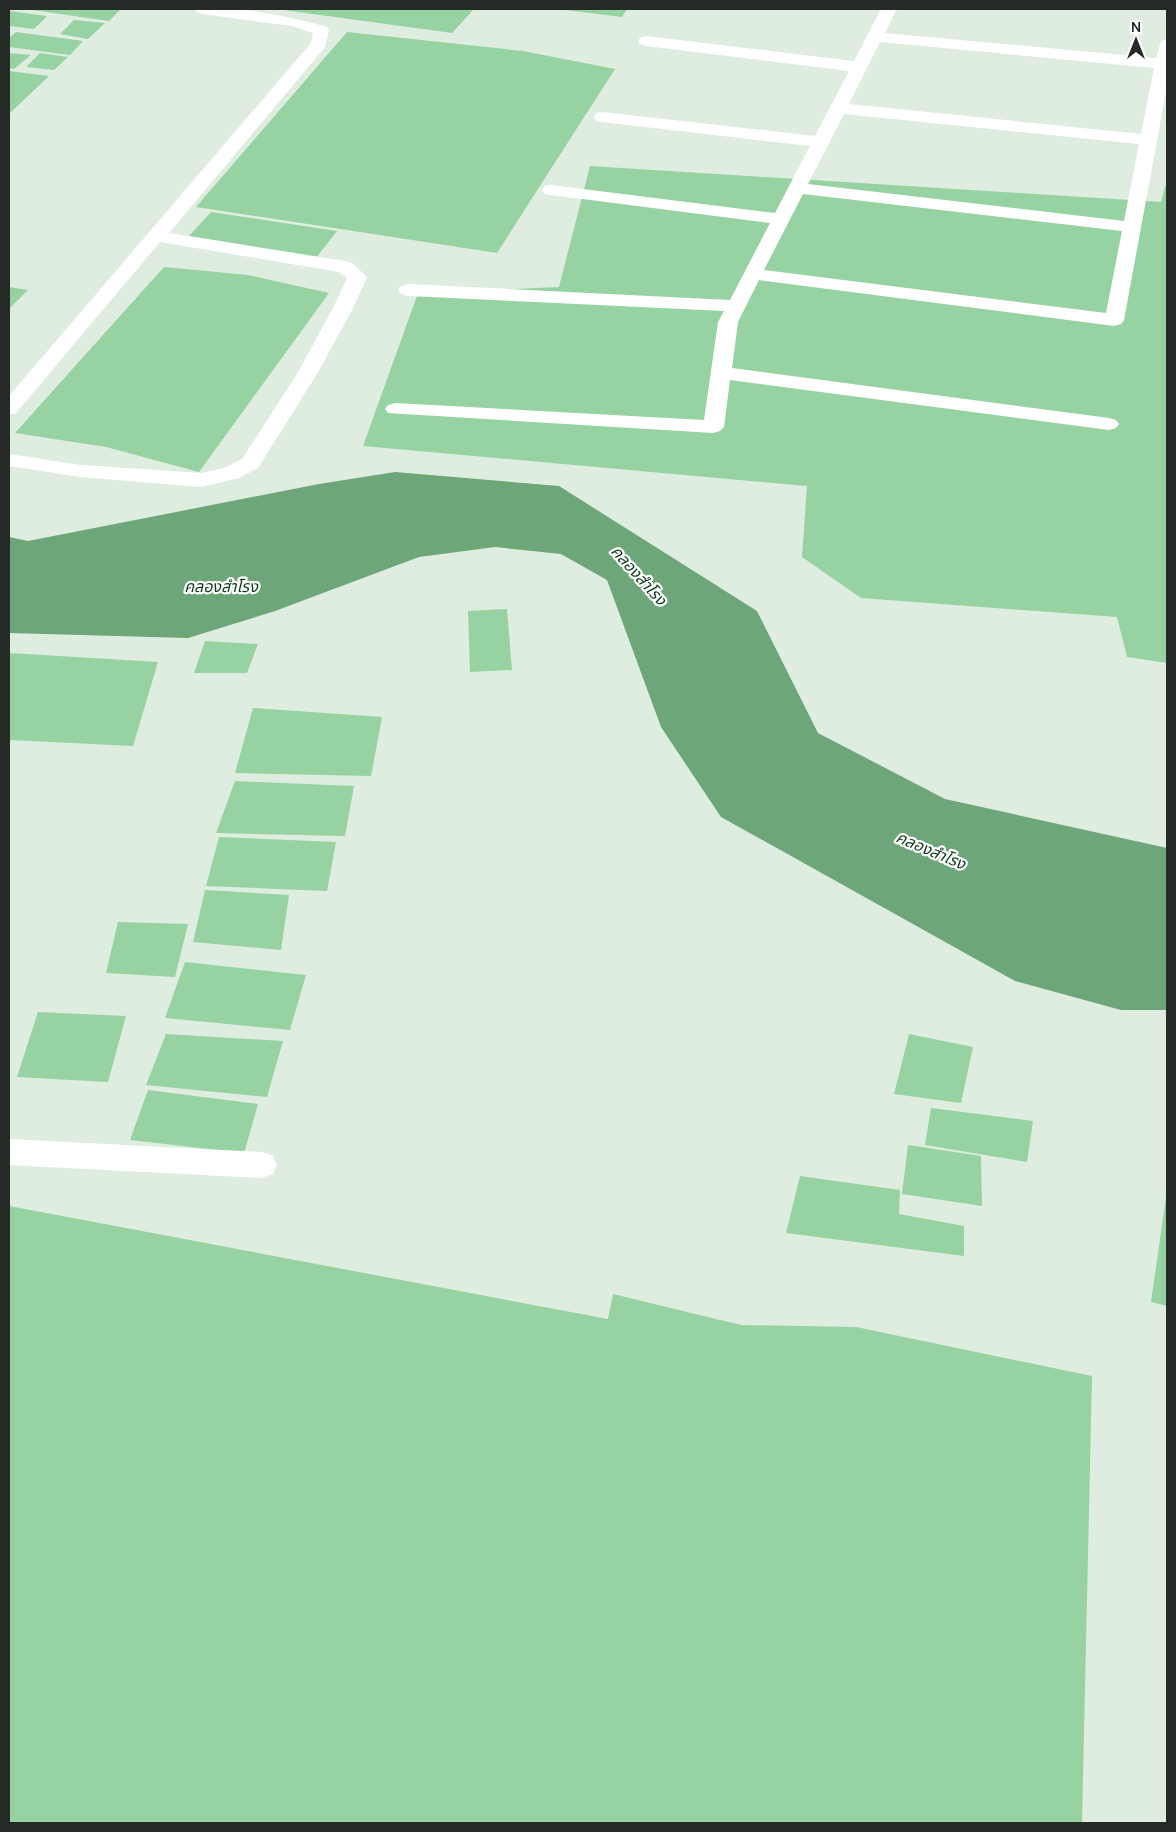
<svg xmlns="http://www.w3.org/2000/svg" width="1176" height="1832" font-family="Manrope,'Noto Sans Thai',sans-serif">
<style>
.water{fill:#6ca679}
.building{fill:#96d2a2}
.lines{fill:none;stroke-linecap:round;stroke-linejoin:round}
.lane{fill:#fff;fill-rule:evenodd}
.street{fill:#fff;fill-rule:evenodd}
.labels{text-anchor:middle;stroke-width:4.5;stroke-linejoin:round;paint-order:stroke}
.water-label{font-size:16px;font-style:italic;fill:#103c1d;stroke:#fff}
</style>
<rect width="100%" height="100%" fill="#dfede1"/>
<path class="water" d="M 395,472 L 559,486 L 757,611 L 818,733 L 945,799 L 1167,848 L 1167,1010 L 1121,1010 L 1015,981 L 721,817 L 661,727 L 607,580 L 561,554 L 495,547 L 419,557 L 275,611 L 188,638 L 9,633 L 9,537 L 28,541 L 319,484 Z"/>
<path class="building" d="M 25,9 L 121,9 L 109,21 Z
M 276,9 L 474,9 L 452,33 Z
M 558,9 L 627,9 L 622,17 Z
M 9,11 L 47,16 L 34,29 L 9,26 Z
M 74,20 L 105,23 L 88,39 L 60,34 Z
M 16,32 L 83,41 L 70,55 L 9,47 L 9,38 Z
M 347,32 L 523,51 L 615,69 L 497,253 L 196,207 Z
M 9,53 L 31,55 L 14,69 L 9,68 Z
M 40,53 L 68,57 L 54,70 L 26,67 Z
M 9,71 L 49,76 L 9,114 Z
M 590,166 L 1161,202 L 1165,186 L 1167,186 L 1167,663 L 1127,657 L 1117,617 L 861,598 L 802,557 L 807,486 L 363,446 L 418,293 L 559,287 Z
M 211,212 L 337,231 L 316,258 L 189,236 Z
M 164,267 L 248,275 L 329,293 L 199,472 L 106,447 L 15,433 Z
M 9,287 L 28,290 L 9,309 Z
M 507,609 L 512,670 L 470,672 L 468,611 Z
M 205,641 L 258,644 L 247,673 L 194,673 Z
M 9,653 L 158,662 L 133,746 L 9,740 Z
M 253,708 L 382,717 L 371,776 L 235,773 Z
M 235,781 L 354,786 L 345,836 L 216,833 Z
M 219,837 L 336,842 L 327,891 L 206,886 Z
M 205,890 L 289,895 L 281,950 L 193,942 Z
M 118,922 L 188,924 L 175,977 L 106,973 Z
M 185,962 L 306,975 L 290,1030 L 165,1018 Z
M 38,1012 L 126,1016 L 108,1082 L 17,1077 Z
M 166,1034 L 283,1041 L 267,1097 L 146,1085 Z
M 909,1034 L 973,1047 L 961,1103 L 894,1094 Z
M 148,1090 L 258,1104 L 244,1153 L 130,1140 Z
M 931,1108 L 1033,1121 L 1027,1162 L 925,1145 Z
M 908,1145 L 981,1156 L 982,1206 L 902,1194 Z
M 800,1176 L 900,1190 L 899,1214 L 964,1226 L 964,1256 L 786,1233 Z
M 1166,1197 L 1167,1197 L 1167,1306 L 1151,1302 Z
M 9,1206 L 608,1319 L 613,1294 L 741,1325 L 856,1327 L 1092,1376 L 1082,1823 L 9,1823 Z"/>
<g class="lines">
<path class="lane" d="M 194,9 C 239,6 284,15 327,27 L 329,30 L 325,47 L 169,233 L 345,261 L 352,263 L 367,277 L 353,308 L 317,374 L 258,468 L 239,478 L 201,487 L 81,477 L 9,466 L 9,454 L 81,465 L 201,473 L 224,468 L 242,459 L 297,374 L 333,308 L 347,278 L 339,272 L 160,242 L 16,413 L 9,415 L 9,396 L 311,43 L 313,33 L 292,26 L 202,14 L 197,12 Z
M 9,1139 L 262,1152 L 273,1156 L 277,1165 L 273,1174 L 262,1178 L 9,1165 Z"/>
<path class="street" d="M 881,9 L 897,9 L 885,33 L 1156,58 L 1161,41 L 1167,39 L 1167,86 L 1124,320 L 1121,324 L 1114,326 L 759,280 L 738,322 L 732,368 L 1109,418 L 1116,420 L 1119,424 L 1116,428 L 1109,430 L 730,380 L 724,427 L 720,431 L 713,433 L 388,413 L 385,409 L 388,405 L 395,403 L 704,420 L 718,322 L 724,311 L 408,296 L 401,294 L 398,290 L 401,286 L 408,284 L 730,300 L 770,223 L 551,195 L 545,194 L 542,190 L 545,186 L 551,185 L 775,213 L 810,146 L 602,122 L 596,121 L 594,117 L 596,113 L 602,112 L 815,136 L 849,71 L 646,46 L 640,44 L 638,41 L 640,38 L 646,36 L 854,61 ZM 880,42 L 1154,68 L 1141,134 L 849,104 ZM 844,114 L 1139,144 L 1124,221 L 808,184 ZM 803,194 L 1122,231 L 1106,313 L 764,270 Z"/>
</g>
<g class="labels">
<g class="water-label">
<text transform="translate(639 575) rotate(48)" y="6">คลองสำโรง</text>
<text x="221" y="592">คลองสำโรง</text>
<text transform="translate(931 850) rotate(23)" y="6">คลองสำโรง</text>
</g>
</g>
<rect width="1176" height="1832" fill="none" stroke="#252a26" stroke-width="20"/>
<g transform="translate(1136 40)" stroke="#ffffff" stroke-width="4" paint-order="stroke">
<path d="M0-4L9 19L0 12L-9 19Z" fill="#252a26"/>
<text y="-8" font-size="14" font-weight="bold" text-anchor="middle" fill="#252a26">N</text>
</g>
</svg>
